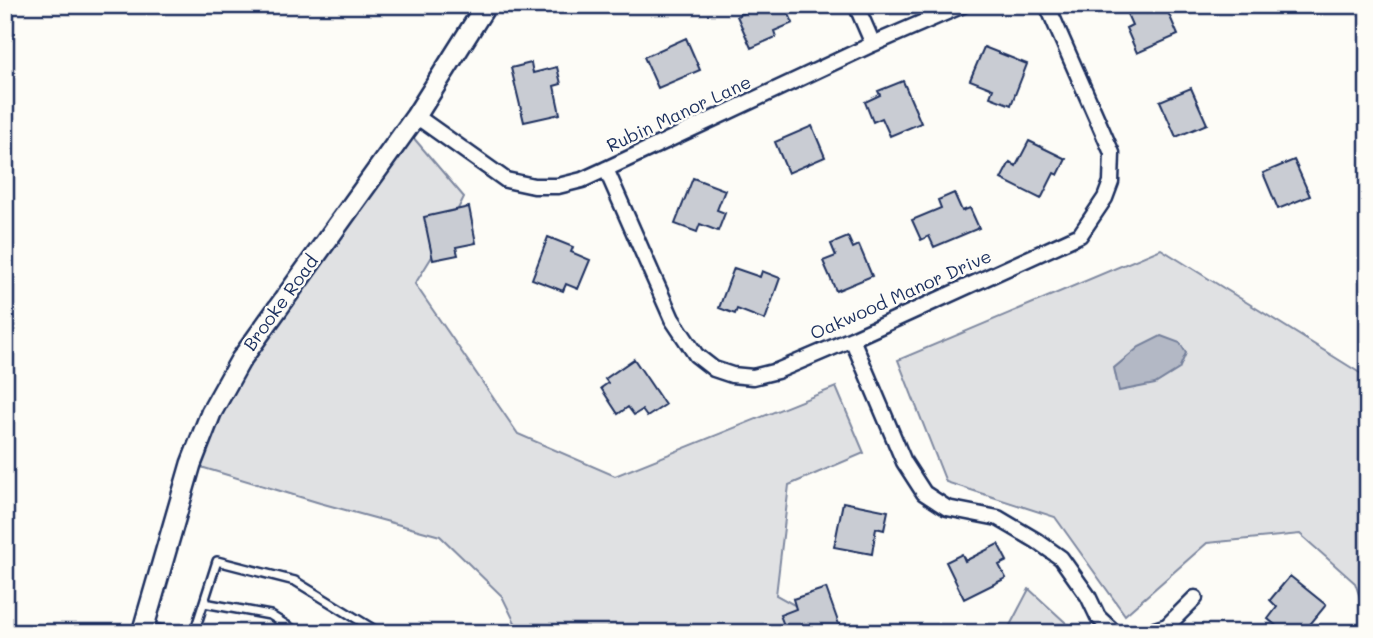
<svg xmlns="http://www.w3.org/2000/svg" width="1373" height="638" font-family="Mali,sans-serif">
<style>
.green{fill:#e0e1e3;stroke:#7e88a0;stroke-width:2}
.water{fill:#b3b8c5;stroke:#76819c;stroke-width:2}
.building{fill:#c9ccd3;stroke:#1b2f5e;stroke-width:2}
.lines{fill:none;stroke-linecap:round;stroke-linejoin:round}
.lane-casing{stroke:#1b2f5e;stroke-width:12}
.street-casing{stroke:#1b2f5e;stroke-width:19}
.secondary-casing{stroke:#1b2f5e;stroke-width:24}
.lane{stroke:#fdfcf7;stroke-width:7}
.street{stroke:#fdfcf7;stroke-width:14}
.secondary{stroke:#fdfcf7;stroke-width:19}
.labels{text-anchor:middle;stroke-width:5;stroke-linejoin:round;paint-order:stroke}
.street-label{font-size:18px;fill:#1b2f5e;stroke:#fdfcf7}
</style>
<rect width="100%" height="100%" fill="#fdfcf7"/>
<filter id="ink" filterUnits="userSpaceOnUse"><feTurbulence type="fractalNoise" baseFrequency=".0143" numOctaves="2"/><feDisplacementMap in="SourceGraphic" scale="14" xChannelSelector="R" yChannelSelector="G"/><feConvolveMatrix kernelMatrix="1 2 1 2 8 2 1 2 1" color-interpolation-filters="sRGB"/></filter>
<g filter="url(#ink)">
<path class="green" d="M 406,129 L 464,197 L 443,239 L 415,284 L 518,434 L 615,476 L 836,387 L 864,453 L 789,485 L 776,595 L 845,633 L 520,633 L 502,596 L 440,536 L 320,503 L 191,464 L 211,413 Z
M 1161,249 L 1368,378 L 1368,620 L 1355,583 L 1300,534 L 1207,543 L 1125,615 L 1055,517 L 946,482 L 898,360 Z
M 1029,589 L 1077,633 L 1006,633 Z"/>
<path class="water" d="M 1161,336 L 1180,343 L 1186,353 L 1179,369 L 1155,384 L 1119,391 L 1114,368 L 1139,347 Z"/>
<path class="building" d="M 762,5 L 767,5 L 770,11 L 785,5 L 793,23 L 774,31 L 776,37 L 751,48 L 737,16 Z
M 1123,5 L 1143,5 L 1147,13 L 1165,5 L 1178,35 L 1137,53 L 1126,28 L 1132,25 Z
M 686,38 L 700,70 L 658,88 L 644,57 Z
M 984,47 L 1027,64 L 1011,105 L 990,97 L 993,89 L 970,80 Z
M 531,63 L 533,73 L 557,67 L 561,84 L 554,86 L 560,114 L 524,122 L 511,68 Z
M 903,81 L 921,123 L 890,136 L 882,118 L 873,122 L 865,102 L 880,95 L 878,91 Z
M 1191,88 L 1207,124 L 1176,137 L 1160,101 Z
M 812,126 L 825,157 L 788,173 L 775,142 Z
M 1029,141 L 1066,159 L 1058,175 L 1054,173 L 1041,199 L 1001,179 L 1010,162 L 1016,166 Z
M 1294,160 L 1310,196 L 1278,209 L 1263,173 Z
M 693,178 L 725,190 L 717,210 L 725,213 L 718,231 L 700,224 L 697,232 L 675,224 Z
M 954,193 L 962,211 L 970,208 L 979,228 L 934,247 L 929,236 L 921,240 L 912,220 L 941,208 L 938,200 Z
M 469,207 L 476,243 L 456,247 L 458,255 L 433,260 L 424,217 Z
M 548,237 L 573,247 L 571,252 L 590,260 L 578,289 L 566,284 L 563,291 L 532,279 Z
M 848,237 L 853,248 L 859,245 L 872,276 L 836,291 L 823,261 L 836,256 L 831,244 Z
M 734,268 L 760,277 L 762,271 L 780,278 L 765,320 L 737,309 L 735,314 L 719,308 Z
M 634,359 L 665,405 L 647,417 L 642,410 L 634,415 L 628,407 L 618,414 L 601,388 L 608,383 L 605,379 Z
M 843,502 L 888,511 L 884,530 L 876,528 L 872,554 L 834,547 Z
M 998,544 L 1007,561 L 999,565 L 1006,578 L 964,599 L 946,562 L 962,554 L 965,561 Z
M 1290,576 L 1326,605 L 1303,633 L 1285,633 L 1268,619 L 1277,607 L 1270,600 Z
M 826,588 L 842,633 L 787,633 L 780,615 L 796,609 L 793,599 Z"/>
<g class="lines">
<defs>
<path id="lane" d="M 204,603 L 270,615 L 299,633
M 147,626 L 173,633
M 194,633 L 217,561 L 295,581 L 380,633"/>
<path id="street" d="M 856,5 L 873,44
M 416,116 L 506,180 L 534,186 L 558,186 L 582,180 L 606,169 L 873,44 L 963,5
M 606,169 L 672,319 L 696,355 L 714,369 L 732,375 L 753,377 L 777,371 L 852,339 L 1080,235 L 1105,198 L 1111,182 L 1112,153 L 1047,5
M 852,339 L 904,462 L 924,493 L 947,508 L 998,518 L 1037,541 L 1061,558 L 1088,596 L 1098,617 L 1115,633
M 1145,633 L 1167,626 L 1195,598"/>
<path id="secondary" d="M 142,633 L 191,464 L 211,413 L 240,361 L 416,116 L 486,5"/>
</defs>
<use href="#lane" class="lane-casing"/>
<use href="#street" class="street-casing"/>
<use href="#secondary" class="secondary-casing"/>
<use href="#lane" class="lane"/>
<use href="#street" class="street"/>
<use href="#secondary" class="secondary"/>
</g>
</g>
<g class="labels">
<g class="street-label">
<text transform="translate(679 114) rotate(-25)" y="6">Rubin Manor Lane</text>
<text transform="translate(901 295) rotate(-24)" y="6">Oakwood Manor Drive</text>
<text transform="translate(281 303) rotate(-54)" y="6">Brooke Road</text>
</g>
</g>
<rect width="1373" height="638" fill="none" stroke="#fdfcf7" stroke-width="28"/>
<rect x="14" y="14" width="1345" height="610" fill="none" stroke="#1b2f5e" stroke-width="2.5" filter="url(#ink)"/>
</svg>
